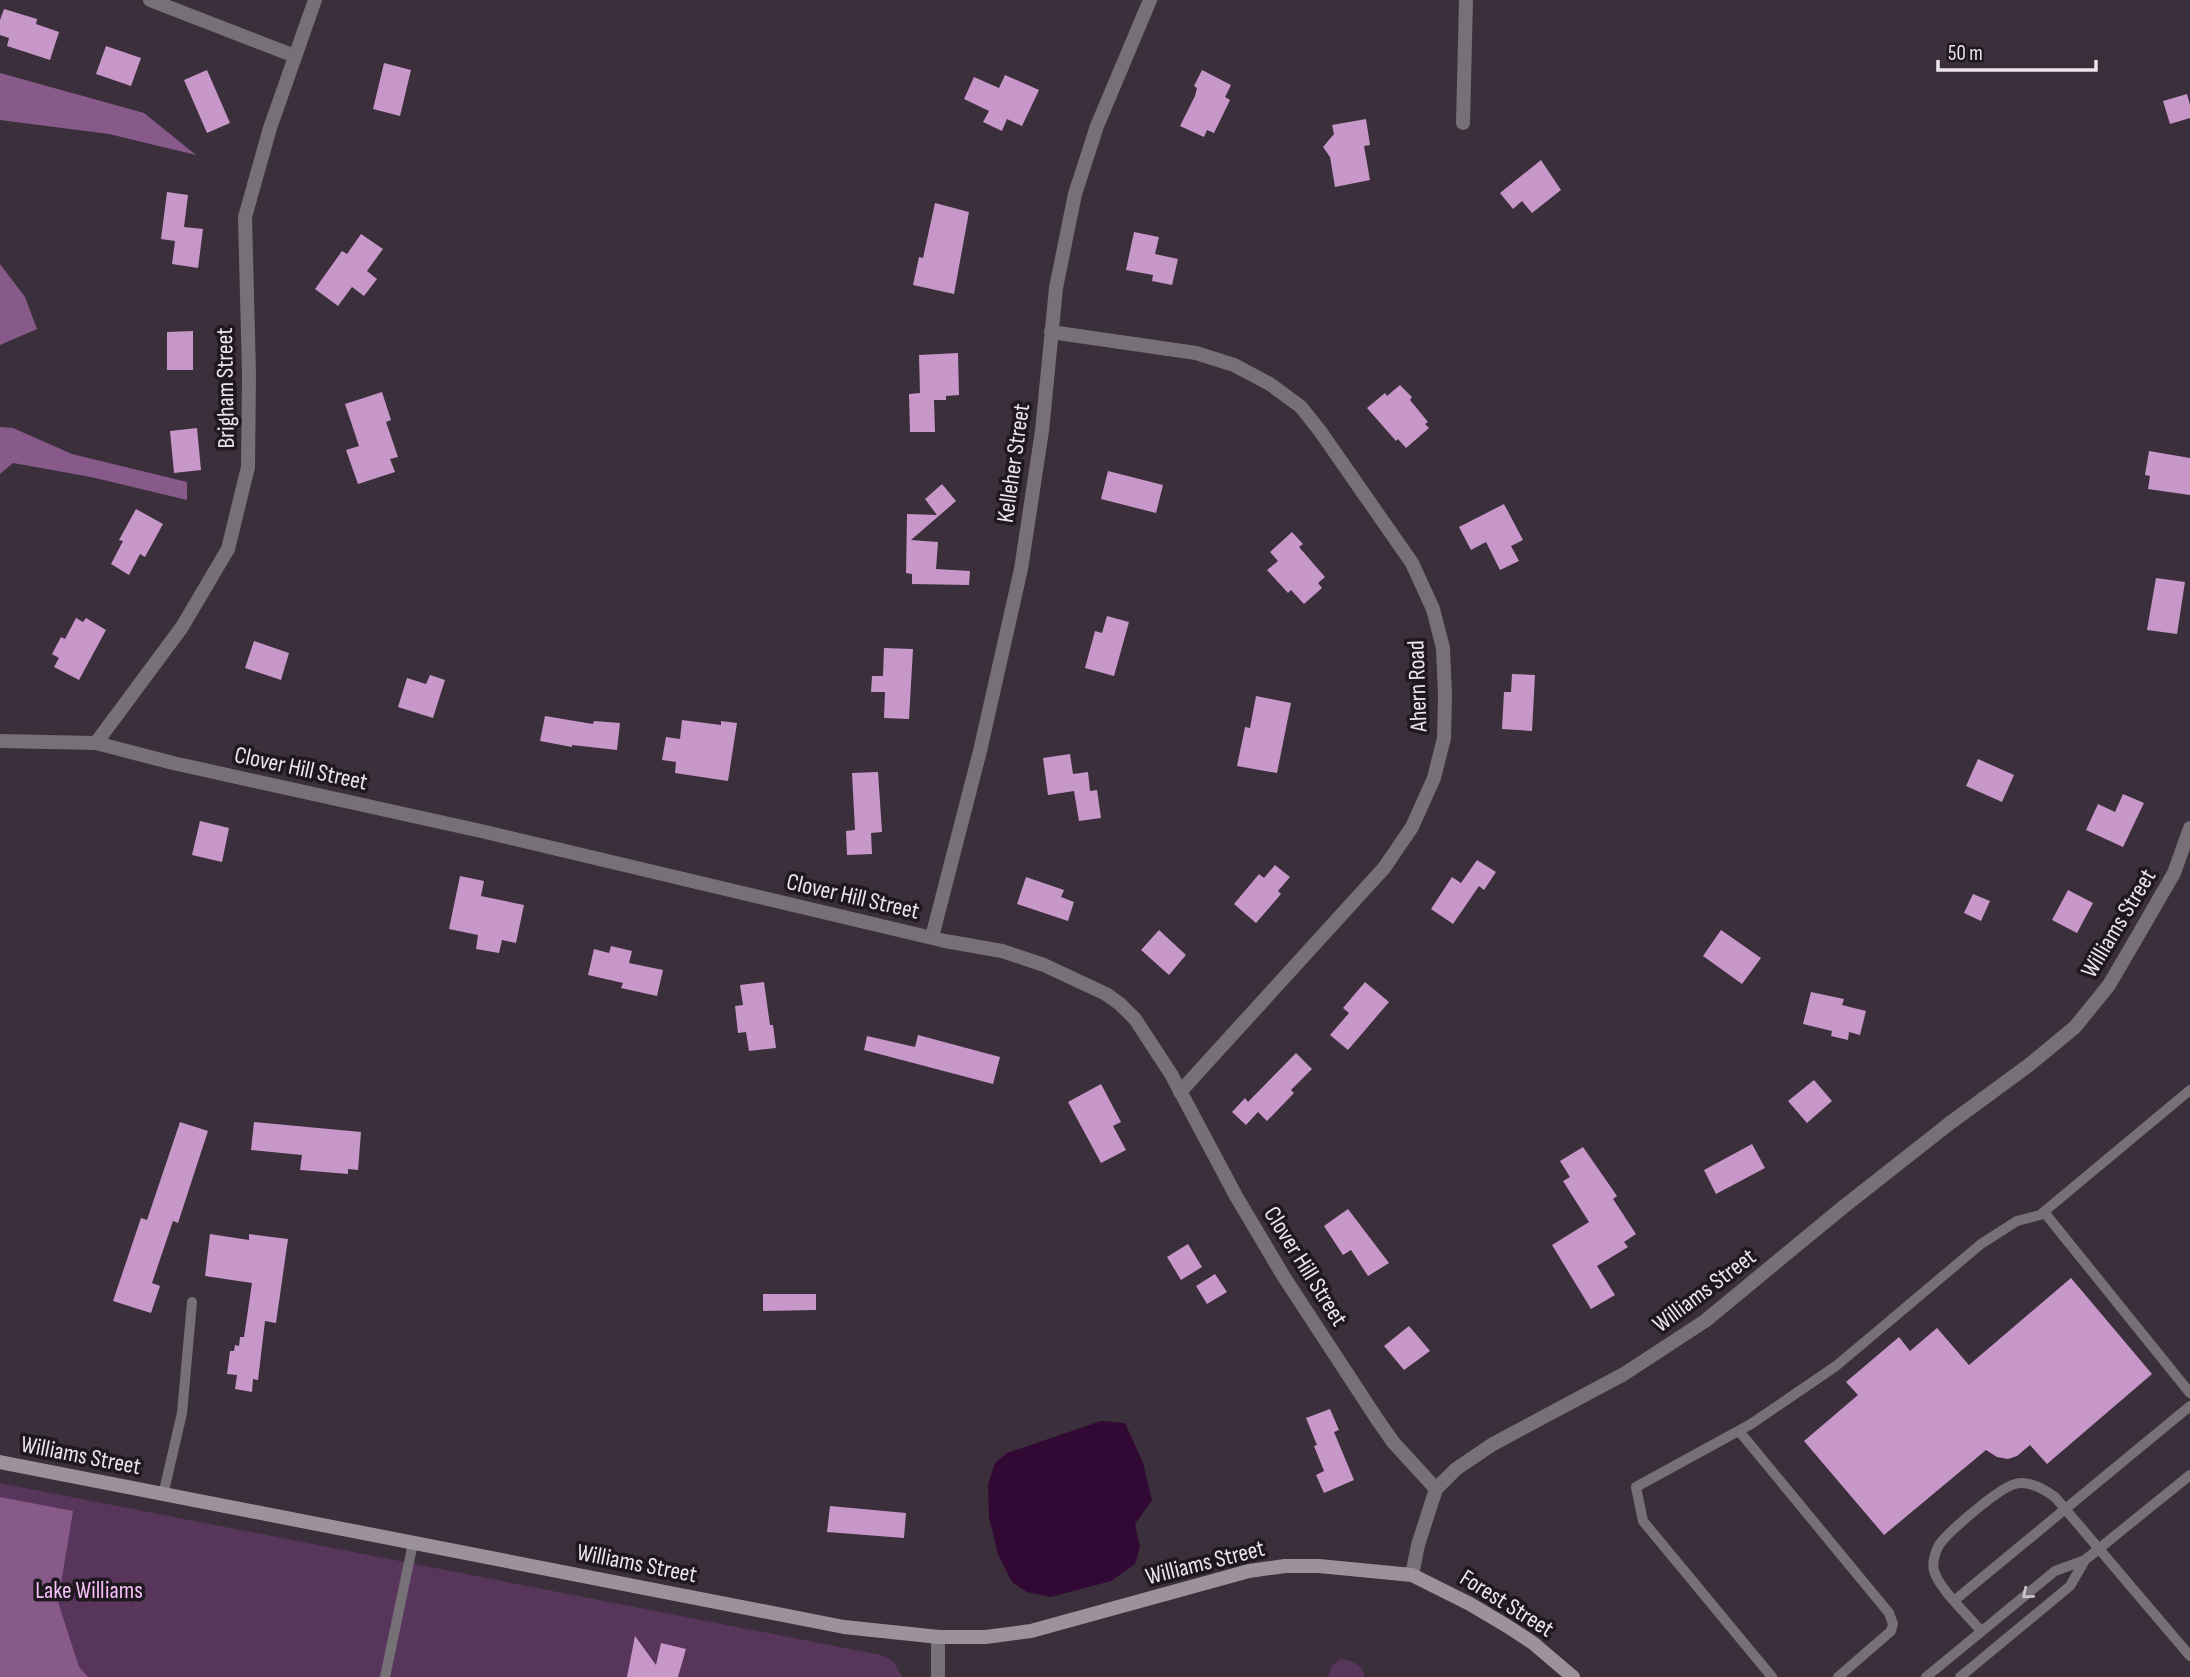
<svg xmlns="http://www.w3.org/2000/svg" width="2190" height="1677" font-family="'Sofia Sans Condensed',sans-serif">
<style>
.green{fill:#58355a}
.forest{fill:#885a8a}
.water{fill:#320935}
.building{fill:#c897c9}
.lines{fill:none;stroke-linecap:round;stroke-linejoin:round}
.service{stroke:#767176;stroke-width:10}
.minor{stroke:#767176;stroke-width:14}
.tertiary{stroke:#767176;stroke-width:14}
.secondary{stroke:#9c929c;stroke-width:14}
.oneway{stroke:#c9c2c9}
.labels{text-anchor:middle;stroke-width:7;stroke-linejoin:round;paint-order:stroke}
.street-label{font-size:24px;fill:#ede5ed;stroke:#1f191f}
.park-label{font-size:24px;fill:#f6bff7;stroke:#1f191f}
</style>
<rect width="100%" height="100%" fill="#3b2f3b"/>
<path class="green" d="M 0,1483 L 881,1655 L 894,1662 L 902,1677 L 0,1677 Z
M 1341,1659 C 1352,1661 1364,1664 1364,1677 L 1328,1677 L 1331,1666 Z"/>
<path class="forest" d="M 0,73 L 144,113 L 196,155 L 109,134 L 0,120 Z
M 0,264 L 25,297 L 37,329 L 0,345 Z
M 0,427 L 13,428 L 72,454 L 187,482 L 187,500 L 91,477 L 13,463 L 0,474 Z
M 0,1497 L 73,1511 L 58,1602 L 79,1667 L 88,1677 L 0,1677 Z"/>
<path class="water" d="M 1101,1421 L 1125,1423 L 1143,1463 L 1152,1500 L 1135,1524 L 1140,1547 L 1135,1564 L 1111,1581 L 1051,1597 L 1027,1592 L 1012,1582 L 998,1554 L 989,1517 L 988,1484 L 995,1463 L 1007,1453 Z"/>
<path class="building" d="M 4,9 L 37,19 L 36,24 L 59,32 L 50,60 L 7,46 L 9,38 L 0,35 L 0,20 Z
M 106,46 L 141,58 L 131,86 L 96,74 Z
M 384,63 L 411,70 L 400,116 L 373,109 Z
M 207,70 L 230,123 L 207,133 L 184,80 Z
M 1202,70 L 1231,85 L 1225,97 L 1230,100 L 1214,133 L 1207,130 L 1204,137 L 1180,126 L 1195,96 L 1197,88 L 1194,86 Z
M 1005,75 L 1039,90 L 1022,126 L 1007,119 L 1002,131 L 983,122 L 989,111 L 964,99 L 974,77 L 999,88 Z
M 2187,94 L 2190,105 L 2190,118 L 2170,124 L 2163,101 Z
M 1366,119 L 1370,145 L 1364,146 L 1370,180 L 1335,187 L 1330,157 L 1323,147 L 1334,134 L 1332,125 Z
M 1541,160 L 1561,190 L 1532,213 L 1522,201 L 1513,209 L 1500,193 Z
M 167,192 L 188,195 L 184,227 L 203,229 L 198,268 L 172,264 L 175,241 L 161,239 Z
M 935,203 L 969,212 L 954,294 L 913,285 L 919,257 L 923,258 Z
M 1134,232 L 1159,237 L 1155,254 L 1178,259 L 1172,285 L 1152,281 L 1153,275 L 1126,270 Z
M 361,234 L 383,249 L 367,271 L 377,279 L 364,296 L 352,287 L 338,306 L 315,289 L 342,251 L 347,254 Z
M 193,331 L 193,370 L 167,370 L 167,332 Z
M 958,353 L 959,395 L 946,396 L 946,400 L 934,400 L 935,432 L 910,432 L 909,394 L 920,393 L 919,355 Z
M 1400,385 L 1412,397 L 1410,400 L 1428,422 L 1425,424 L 1429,428 L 1406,448 L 1398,439 L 1396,441 L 1367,408 L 1385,393 L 1387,396 Z
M 382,392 L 391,420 L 386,422 L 398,457 L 390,459 L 395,472 L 358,484 L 346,450 L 359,446 L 345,404 Z
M 197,428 L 201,470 L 174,473 L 170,431 Z
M 2149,451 L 2190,458 L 2190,495 L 2148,489 L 2150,476 L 2145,475 Z
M 1108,471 L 1163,485 L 1156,513 L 1101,499 Z
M 942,484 L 956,501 L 911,540 L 938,542 L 936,569 L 970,571 L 969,585 L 912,584 L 912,574 L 906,573 L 907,514 L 937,515 L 925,499 Z
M 1504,504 L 1523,540 L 1511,546 L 1519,561 L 1500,570 L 1486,542 L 1471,550 L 1459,527 Z
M 136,509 L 163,524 L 145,557 L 140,554 L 129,575 L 111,564 L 123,541 L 119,540 Z
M 1292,532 L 1303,544 L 1299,547 L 1325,577 L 1318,583 L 1322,588 L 1304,604 L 1291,590 L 1288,593 L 1267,570 L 1278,561 L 1270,552 Z
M 2156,578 L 2185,582 L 2177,634 L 2147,630 Z
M 1107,616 L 1129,622 L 1114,676 L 1085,668 L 1095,631 L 1102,633 Z
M 76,618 L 83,622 L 86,618 L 106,630 L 79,680 L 54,667 L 59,658 L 52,654 L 61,637 L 65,639 Z
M 254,641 L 289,653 L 281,680 L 245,668 Z
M 884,648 L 913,649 L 909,719 L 884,718 L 885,692 L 871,692 L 872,676 L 883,676 Z
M 1512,674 L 1535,675 L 1532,731 L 1502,729 L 1504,692 L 1511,692 Z
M 430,675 L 445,680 L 433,718 L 398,707 L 407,678 L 426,684 Z
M 1256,696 L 1291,703 L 1277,773 L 1237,766 L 1245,727 L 1250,728 Z
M 545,716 L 593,724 L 594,721 L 620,723 L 617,750 L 572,745 L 572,747 L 540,741 Z
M 682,720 L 721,725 L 721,721 L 737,723 L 728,781 L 675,773 L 676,762 L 662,760 L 666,737 L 680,739 Z
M 1070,754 L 1073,774 L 1088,772 L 1090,791 L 1097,790 L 1101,818 L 1079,821 L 1074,791 L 1048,795 L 1043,758 Z
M 1978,759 L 2014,775 L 2002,802 L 1966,786 Z
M 878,772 L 882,832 L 871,833 L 872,854 L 847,855 L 846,831 L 855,830 L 852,773 Z
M 2123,794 L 2144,803 L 2123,847 L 2086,830 L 2098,804 L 2115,812 Z
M 200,821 L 229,828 L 222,862 L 192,855 Z
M 1477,860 L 1496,872 L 1484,890 L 1479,886 L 1453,924 L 1431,909 L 1452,877 L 1461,883 Z
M 1275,865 L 1290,877 L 1278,891 L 1281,894 L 1256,923 L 1234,904 L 1259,874 L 1264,878 Z
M 460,876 L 484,881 L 481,896 L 524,905 L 516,943 L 502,940 L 499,953 L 476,949 L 478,935 L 449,929 Z
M 1026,877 L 1064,890 L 1061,897 L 1074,902 L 1068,921 L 1017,904 Z
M 2068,890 L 2093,903 L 2077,933 L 2052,920 Z
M 1973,894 L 1990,901 L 1981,921 L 1964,913 Z
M 1159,930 L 1186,955 L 1169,975 L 1141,950 Z
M 1721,930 L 1761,958 L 1742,984 L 1703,956 Z
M 611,946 L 632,951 L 629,963 L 663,970 L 657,996 L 621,988 L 623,983 L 588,975 L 594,949 L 609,953 Z
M 764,982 L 770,1025 L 773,1025 L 776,1048 L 749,1051 L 746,1032 L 738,1033 L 735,1006 L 743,1005 L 740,985 Z
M 1365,982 L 1389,1002 L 1348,1050 L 1330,1035 L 1349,1013 L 1343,1008 Z
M 1811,992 L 1844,999 L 1842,1005 L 1866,1011 L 1860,1035 L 1849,1032 L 1848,1040 L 1831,1036 L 1832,1031 L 1803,1024 Z
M 918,1035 L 1000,1057 L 993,1084 L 864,1050 L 867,1036 L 915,1047 Z
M 1296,1053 L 1312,1069 L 1291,1090 L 1294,1093 L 1267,1121 L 1258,1112 L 1246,1125 L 1232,1112 L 1245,1098 L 1248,1102 Z
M 1814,1080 L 1832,1101 L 1807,1123 L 1788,1101 Z
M 1101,1084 L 1121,1122 L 1113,1126 L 1126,1150 L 1101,1163 L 1068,1102 Z
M 180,1122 L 208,1131 L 178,1223 L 173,1221 L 152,1283 L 160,1286 L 151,1313 L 113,1301 L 141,1218 L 147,1220 Z
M 254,1122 L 361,1132 L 358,1170 L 348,1169 L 348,1174 L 300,1170 L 302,1155 L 251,1150 Z
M 1752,1144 L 1765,1168 L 1716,1194 L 1704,1170 Z
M 1583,1147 L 1617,1196 L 1613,1199 L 1636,1234 L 1624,1242 L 1628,1247 L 1597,1266 L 1615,1295 L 1591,1309 L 1552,1245 L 1589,1222 L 1563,1181 L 1570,1177 L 1560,1161 Z
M 1348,1209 L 1389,1263 L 1368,1276 L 1351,1250 L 1343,1255 L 1324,1226 Z
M 210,1234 L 249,1240 L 249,1234 L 288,1239 L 276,1323 L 265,1321 L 258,1380 L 253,1379 L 252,1392 L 235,1389 L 237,1375 L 227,1374 L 230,1351 L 234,1351 L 235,1345 L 239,1346 L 240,1337 L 244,1337 L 252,1283 L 205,1276 Z
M 1188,1244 L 1202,1267 L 1181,1280 L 1167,1257 Z
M 1215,1274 L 1227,1292 L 1207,1304 L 1196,1286 Z
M 2071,1278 L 2152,1374 L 2047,1464 L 2030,1445 L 2017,1456 L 2008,1459 L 1997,1457 L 1986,1450 L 1884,1535 L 1804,1441 L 1858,1395 L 1846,1382 L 1899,1337 L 1910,1351 L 1937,1328 L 1969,1365 Z
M 763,1294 L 816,1294 L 816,1310 L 763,1311 Z
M 1409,1326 L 1430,1351 L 1404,1370 L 1384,1346 Z
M 1330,1409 L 1339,1430 L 1334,1432 L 1354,1480 L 1324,1493 L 1316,1475 L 1324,1471 L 1314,1446 L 1317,1445 L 1306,1418 Z
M 830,1506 L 906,1513 L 904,1538 L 827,1532 Z
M 635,1636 L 656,1665 L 661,1643 L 686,1649 L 678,1677 L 627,1677 Z"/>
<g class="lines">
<path class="service" d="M 2044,1212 L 2190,1393
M 1739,1431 L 1889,1613 L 1893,1624 L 1891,1631 L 1838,1677
M 163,1495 L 182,1413 L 192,1302
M 1955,1600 L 2190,1406
M 1981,1631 C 1969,1616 1940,1590 1934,1571 C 1932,1563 1935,1552 1939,1545 C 1949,1531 1999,1488 2015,1484 C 2029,1480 2044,1489 2055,1497 L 2190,1656
M 385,1677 L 413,1543
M 1772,1677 L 1643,1521 L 1636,1487 L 1751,1424 L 1836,1366 L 1981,1244 L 2017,1221 L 2040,1215 L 2190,1090
M 1926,1677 L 2055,1571 L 2085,1560 L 2190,1475
M 1960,1677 L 2070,1586 L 2085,1560"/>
<path class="minor" d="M 150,0 L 295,56
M 1463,123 L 1466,0
M 1051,332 L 1196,353 L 1234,365 L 1270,384 L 1301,407 L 1320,431 L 1412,563 L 1433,609 L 1443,648 L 1445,696 L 1444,738 L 1434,778 L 1412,827 L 1384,868 L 1180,1092
M 932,937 L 980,751 L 1021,569 L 1042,431 L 1056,288 L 1075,194 L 1097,126 L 1150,0
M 938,1637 L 938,1677"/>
<path class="tertiary" d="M 0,741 L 96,743 L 173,763 L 481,831 L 945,941 L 1002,951 L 1044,965 L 1106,994 L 1120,1004 L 1135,1019 L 1171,1074 L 1236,1196 L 1284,1277 L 1377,1419 L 1393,1442 L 1436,1489
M 96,743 L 182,627 L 228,549 L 248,467 L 249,374 L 245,217 L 270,128 L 315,0
M 1412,1575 L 1418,1545 L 1436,1489 L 1456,1469 L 1493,1444 L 1624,1374 L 1705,1321 L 1842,1208 L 1950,1123 L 2029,1065 L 2075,1027 L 2109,985 L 2140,932 L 2174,873 L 2190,828"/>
<path class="secondary" d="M 0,1462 L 844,1627 L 939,1637 L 986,1637 L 1031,1631 L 1249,1571 L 1285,1566 L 1319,1566 L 1412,1575 L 1470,1604 L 1507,1626 L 1533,1643 L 1573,1677"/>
</g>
<defs><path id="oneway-chevron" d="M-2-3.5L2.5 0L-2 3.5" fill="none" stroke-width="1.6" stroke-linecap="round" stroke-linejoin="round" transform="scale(1.75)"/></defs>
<use class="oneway" href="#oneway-chevron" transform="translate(2027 1594) rotate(140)"/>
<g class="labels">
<g class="street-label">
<text transform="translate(225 388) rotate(-91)" y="8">Brigham Street</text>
<text transform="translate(1013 463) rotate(-82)" y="8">Kelleher Street</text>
<text transform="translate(1417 686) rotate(-92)" y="8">Ahern Road</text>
<text transform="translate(301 768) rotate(12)" y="8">Clover Hill Street</text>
<text transform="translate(853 896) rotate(13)" y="8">Clover Hill Street</text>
<text transform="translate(2118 923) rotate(-59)" y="8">Williams Street</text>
<text transform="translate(1306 1266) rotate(58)" y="8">Clover Hill Street</text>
<text transform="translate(1704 1290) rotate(-37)" y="8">Williams Street</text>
<text transform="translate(81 1455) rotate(11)" y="8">Williams Street</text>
<text transform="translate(1205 1562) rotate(-14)" y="8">Williams Street</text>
<text transform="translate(637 1563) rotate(11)" y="8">Williams Street</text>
<text transform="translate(1507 1603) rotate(32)" y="8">Forest Street</text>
</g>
<g class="park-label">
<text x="89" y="1598">Lake Williams</text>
</g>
</g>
<path d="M1938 60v10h158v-10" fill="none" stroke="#ede5ed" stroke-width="3.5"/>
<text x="1948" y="60" font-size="21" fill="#ede5ed" stroke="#1f191f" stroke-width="5" paint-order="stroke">50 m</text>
</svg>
